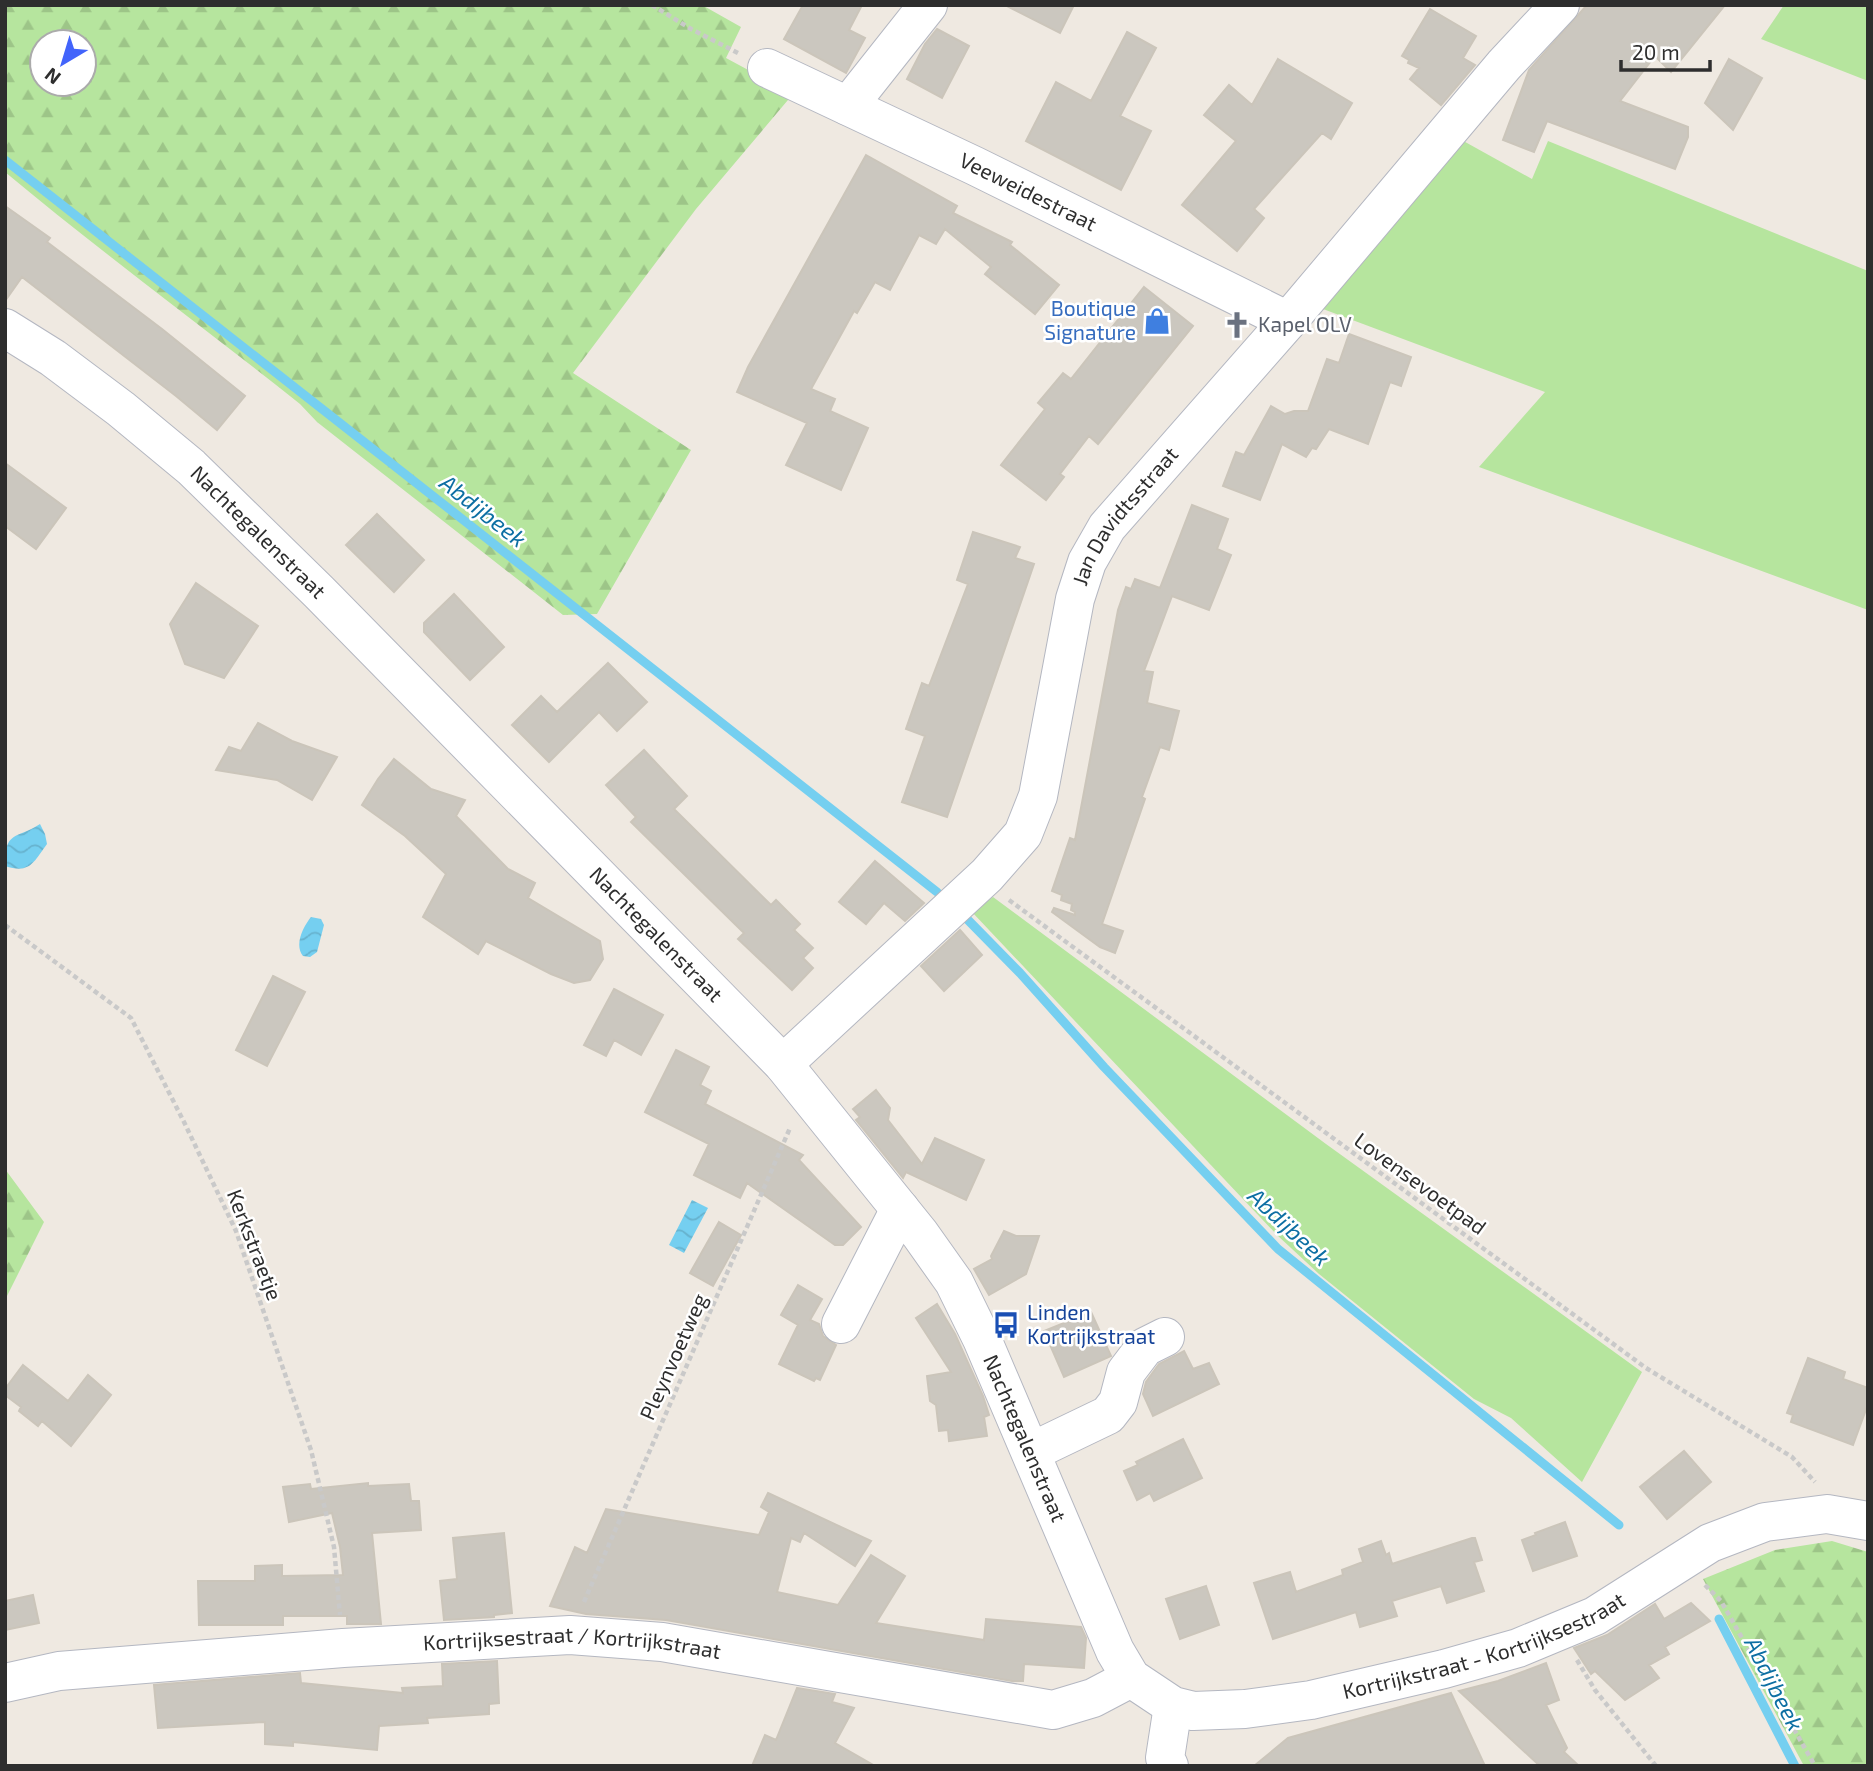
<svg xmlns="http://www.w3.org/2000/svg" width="1873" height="1771" font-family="'Exo 2',sans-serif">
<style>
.grass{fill:#b6e59e}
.forest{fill:url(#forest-firs);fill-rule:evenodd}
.water{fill:url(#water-waves)}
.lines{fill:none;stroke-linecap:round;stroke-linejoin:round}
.stream{stroke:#75cff0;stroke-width:9}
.building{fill:#cbc7bf;stroke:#cbc5ba;stroke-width:2}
.minor-casing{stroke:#b4b7c1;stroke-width:40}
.path{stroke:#c9c9c9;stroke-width:4.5;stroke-dasharray:5 3.5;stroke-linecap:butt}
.minor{stroke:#fff;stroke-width:38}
.labels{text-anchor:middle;stroke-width:5;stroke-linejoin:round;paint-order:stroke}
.street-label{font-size:21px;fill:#2e2e2e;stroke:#fff}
.shop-label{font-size:21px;fill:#366cbe;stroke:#fff;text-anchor:end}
.worship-label{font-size:21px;fill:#5b616d;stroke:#fff;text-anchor:start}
.transit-label{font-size:21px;fill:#164399;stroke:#fff;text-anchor:start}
.water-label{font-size:23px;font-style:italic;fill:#0d6fa3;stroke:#fff}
</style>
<defs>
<pattern id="forest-firs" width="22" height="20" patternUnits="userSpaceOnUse" patternTransform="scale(1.75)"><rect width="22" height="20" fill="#b6e59e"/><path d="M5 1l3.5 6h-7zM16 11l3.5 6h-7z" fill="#9dc588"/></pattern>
<pattern id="water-waves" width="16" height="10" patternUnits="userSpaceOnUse" patternTransform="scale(1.75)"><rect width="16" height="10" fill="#75cff0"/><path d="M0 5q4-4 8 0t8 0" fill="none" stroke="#66b2ce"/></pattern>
</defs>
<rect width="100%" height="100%" fill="#efe9e1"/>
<path class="grass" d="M 1784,5 L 1868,5 L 1868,81 L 1761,39 Z
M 1458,138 L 1532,179 L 1548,141 L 1868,271 L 1868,610 L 1479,467 L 1545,392 L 1323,309 Z
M 993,897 L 1326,1144 L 1642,1372 L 1582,1482 L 1511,1418 L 1474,1399 L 1319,1274 L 1277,1235 L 972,912 Z"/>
<path class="forest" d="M 5,5 L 702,5 L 741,27 L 726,58 L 793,94 L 696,209 L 573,373 L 691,450 L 597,614 L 563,615 L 317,422 L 300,404 C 202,326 101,252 5,172 ZM 42,42 L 84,42 L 84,84 L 42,84 Z
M 5,1169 L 44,1222 L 5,1300 Z
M 1832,1541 L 1868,1552 L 1868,1766 L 1804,1766 L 1703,1579 L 1775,1550 Z"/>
<path class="water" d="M 40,824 L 45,834 L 47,844 C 33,863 30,874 5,866 C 5,830 15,840 40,824 Z
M 311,917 L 321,919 L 324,925 L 317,952 L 310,957 L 303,956 C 294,945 303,927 311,917 Z
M 692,1200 L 708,1208 L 684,1253 L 669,1245 Z"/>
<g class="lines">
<path class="stream" d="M 5,160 L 937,892
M 967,919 L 1020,973 L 1104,1067 L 1278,1249 L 1619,1525
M 1719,1619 L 1795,1766"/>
</g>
<path class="building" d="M 803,5 L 862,5 L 849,30 L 865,38 L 846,73 L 784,39 Z
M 1005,5 L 1074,5 L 1060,33 Z
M 1587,5 L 1725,5 L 1671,72 L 1655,56 L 1620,101 L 1688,127 L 1688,137 L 1675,169 L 1547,121 L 1534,152 L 1503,140 L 1529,70 Z
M 1430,9 L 1476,36 L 1463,58 L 1475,65 L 1441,105 L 1410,79 L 1419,68 L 1408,63 L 1409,60 L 1402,56 Z
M 937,29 L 969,46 L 942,98 L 907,79 L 925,44 Z
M 1127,32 L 1156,48 L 1120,116 L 1151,131 L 1121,190 L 1026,141 L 1056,82 L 1091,101 Z
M 1278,59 L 1352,103 L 1331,139 L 1322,133 L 1254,209 L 1264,218 L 1237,251 L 1182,205 L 1236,141 L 1204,115 L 1229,85 L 1252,105 Z
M 1729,59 L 1762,78 L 1733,130 L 1705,103 Z
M 866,155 L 957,206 L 953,213 L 1012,242 L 1010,245 L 1059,285 L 1035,314 L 985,274 L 991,267 L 945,229 L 936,244 L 919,235 L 890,290 L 875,282 L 857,313 L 854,311 L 811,389 L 835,399 L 830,411 L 868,428 L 841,490 L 786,465 L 807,423 L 737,392 L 748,367 Z
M 5,206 L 50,238 L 47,242 L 162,329 L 245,396 L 217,430 L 176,396 L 22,277 L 5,301 Z
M 1144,287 L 1193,326 L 1098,444 L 1089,436 L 1060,474 L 1064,477 L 1046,500 L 1001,465 L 1045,409 L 1038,403 L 1063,373 L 1071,379 Z
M 1349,334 L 1411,357 L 1401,386 L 1390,382 L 1368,444 L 1329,429 L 1316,449 L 1312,448 L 1306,457 L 1282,444 L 1260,500 L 1223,486 L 1236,452 L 1244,455 L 1271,406 L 1285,414 L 1294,411 L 1308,411 L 1327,359 L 1339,363 Z
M 5,463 L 66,508 L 36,549 L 5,526 Z
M 1192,505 L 1228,519 L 1217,549 L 1231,555 L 1209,610 L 1172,596 L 1144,671 L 1153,672 L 1147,703 L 1179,711 L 1169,750 L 1160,747 L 1142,797 L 1145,799 L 1102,924 L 1123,931 L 1115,953 L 1100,947 L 1052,912 L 1054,908 L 1075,915 L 1075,912 L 1071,910 L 1072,904 L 1061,900 L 1062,895 L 1052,891 L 1070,838 L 1075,840 L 1118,610 L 1126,587 L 1131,589 L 1135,579 L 1160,588 Z
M 377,514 L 424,560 L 394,592 L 346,545 Z
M 973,532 L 1020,547 L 1015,558 L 1034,564 L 947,817 L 902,802 L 925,736 L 906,729 L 922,683 L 929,686 L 968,584 L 957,580 Z
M 196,583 L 258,626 L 224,678 L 185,664 L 170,624 Z
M 454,594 L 504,647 L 470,680 L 424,632 L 424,623 Z
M 608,663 L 647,702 L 617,731 L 599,712 L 549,762 L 512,725 L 541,696 L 557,712 Z
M 258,723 L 292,741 L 337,757 L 312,800 L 277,780 L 216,770 L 229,747 L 241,751 Z
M 644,750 L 687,796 L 674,809 L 771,905 L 776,900 L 800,924 L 794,930 L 813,948 L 803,958 L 813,968 L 792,990 L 738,939 L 744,933 L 631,822 L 636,817 L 606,785 Z
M 394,759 L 431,789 L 465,800 L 456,816 L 508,869 L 535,883 L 528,898 L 600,941 L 603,959 L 590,980 L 574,983 L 551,974 L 486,941 L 478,954 L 423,917 L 446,874 L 405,836 L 362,805 L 378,779 Z
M 875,861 L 924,903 L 905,921 L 884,903 L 866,924 L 839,902 Z
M 960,930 L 982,955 L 944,991 L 921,966 Z
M 273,976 L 305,992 L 267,1066 L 236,1050 Z
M 614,989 L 663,1015 L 641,1055 L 614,1040 L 606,1056 L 584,1045 Z
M 676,1050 L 709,1067 L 700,1085 L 711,1091 L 705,1104 L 803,1155 L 799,1160 L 861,1227 L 843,1245 L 835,1245 L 747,1183 L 740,1198 L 694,1175 L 709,1144 L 645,1112 Z
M 876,1090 L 890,1108 L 888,1120 L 922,1164 L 935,1138 L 984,1160 L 966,1200 L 906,1172 L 903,1178 L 856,1120 L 860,1117 L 853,1109 Z
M 719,1222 L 741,1235 L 713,1286 L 690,1273 Z
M 1004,1231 L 1016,1236 L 1039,1236 L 1026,1274 L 989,1295 L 974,1269 L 992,1259 L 991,1256 Z
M 798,1285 L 822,1299 L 810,1320 L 819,1324 L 823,1336 L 836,1345 L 820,1380 L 816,1378 L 814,1381 L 779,1364 L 798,1325 L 781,1315 Z
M 937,1304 L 955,1334 L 983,1396 L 989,1415 L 984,1417 L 987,1436 L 949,1441 L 948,1430 L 939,1431 L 936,1405 L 930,1401 L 927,1376 L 951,1372 L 916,1318 Z
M 1091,1312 L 1111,1356 L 1064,1377 L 1044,1331 Z
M 1184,1351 L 1193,1369 L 1209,1363 L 1219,1384 L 1153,1416 L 1143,1394 L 1146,1382 L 1159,1364 Z
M 1808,1358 L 1845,1372 L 1843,1379 L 1868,1388 L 1868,1404 L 1853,1445 L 1791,1422 L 1793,1415 L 1787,1413 Z
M 23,1365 L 68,1401 L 88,1375 L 111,1395 L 71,1446 L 42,1421 L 38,1426 L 19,1411 L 21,1407 L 5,1395 L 5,1389 Z
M 1183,1439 L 1202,1478 L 1154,1501 L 1150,1493 L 1137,1500 L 1124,1471 L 1138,1465 L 1136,1462 Z
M 1684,1451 L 1711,1482 L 1667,1519 L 1640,1487 Z
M 368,1483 L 368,1486 L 409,1484 L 411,1501 L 419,1501 L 421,1530 L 372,1533 L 381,1624 L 347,1624 L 347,1616 L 283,1616 L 283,1625 L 199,1625 L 198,1581 L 255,1581 L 255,1566 L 282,1565 L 282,1576 L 343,1575 L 340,1547 L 332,1513 L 289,1522 L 283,1487 L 310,1484 L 311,1489 Z
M 768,1493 L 871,1541 L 855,1566 L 804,1533 L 800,1542 L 791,1538 L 777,1592 L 838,1605 L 871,1555 L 905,1576 L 876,1623 L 984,1640 L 986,1619 L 1081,1627 L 1086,1638 L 1084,1668 L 1024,1664 L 1023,1681 L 1012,1681 L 666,1620 L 586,1614 L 550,1606 L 575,1547 L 587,1553 L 606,1509 L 759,1535 L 769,1512 L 761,1507 Z
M 1565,1522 L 1577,1556 L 1533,1571 L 1522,1540 L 1536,1535 L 1535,1533 Z
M 504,1533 L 512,1613 L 494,1615 L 494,1617 L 444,1620 L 440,1581 L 457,1579 L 453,1538 Z
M 1472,1538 L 1475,1538 L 1482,1560 L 1474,1562 L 1484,1591 L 1447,1603 L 1441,1586 L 1392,1601 L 1397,1616 L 1360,1627 L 1356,1612 L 1273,1639 L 1254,1583 L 1290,1572 L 1296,1592 L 1343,1575 L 1342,1570 L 1363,1562 L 1359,1549 L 1381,1541 L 1386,1555 L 1389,1553 L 1392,1564 Z
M 1206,1586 L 1219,1625 L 1180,1639 L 1166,1599 Z
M 33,1595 L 39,1623 L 5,1630 L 5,1601 Z
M 1691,1603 L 1710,1621 L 1665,1647 L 1669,1654 L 1649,1665 L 1659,1678 L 1625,1700 L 1595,1671 L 1591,1674 L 1574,1648 L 1607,1635 L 1655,1604 L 1664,1619 Z
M 497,1661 L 499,1703 L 489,1704 L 489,1714 L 427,1718 L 428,1723 L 379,1726 L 377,1750 L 293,1742 L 293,1746 L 265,1744 L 265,1722 L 158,1728 L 154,1685 L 300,1673 L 301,1683 L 403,1693 L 402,1688 L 443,1686 L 442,1664 Z
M 1546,1663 L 1559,1700 L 1546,1705 L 1567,1748 L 1564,1752 L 1579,1766 L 1540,1766 L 1459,1691 L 1498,1681 Z
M 797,1688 L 835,1694 L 832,1702 L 854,1708 L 835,1743 L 875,1766 L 752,1766 L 765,1735 L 776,1740 Z
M 1451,1693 L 1485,1766 L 1254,1766 L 1288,1738 Z"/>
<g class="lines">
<defs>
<g id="minor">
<path id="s1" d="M 767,68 L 975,166 L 1288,321"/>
<path d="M 848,106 L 928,5"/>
<path id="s2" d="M 5,328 L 53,358 L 121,409 L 191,467 L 319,592 L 783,1064 L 920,1234 L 954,1282 L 982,1339 L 1115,1651 L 1131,1678 L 1173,1706 L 1193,1711 L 1245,1709 L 1311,1700 L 1444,1669 L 1518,1648 L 1595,1616 L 1710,1543 L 1765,1522 L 1827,1514 L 1868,1521"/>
<path id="s3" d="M 783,1064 L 987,875 L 1023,834 L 1038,796 L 1075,599 L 1087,562 L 1107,527 L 1288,321 L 1504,65 L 1560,5"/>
<path d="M 841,1324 L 900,1209"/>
<path d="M 1031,1452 L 1108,1415 L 1118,1402 L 1126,1372 L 1145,1347 L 1165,1337"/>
<path id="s4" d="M 5,1683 L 59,1671 L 343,1648 L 570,1635 L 662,1642 L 1053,1710 L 1093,1698 L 1131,1678"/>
<path d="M 1169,1766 L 1165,1758 L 1173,1706"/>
</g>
</defs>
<use href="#minor" class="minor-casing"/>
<path class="path" d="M 652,5 L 691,29 L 738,53
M 1009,900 L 1646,1368 L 1792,1457 L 1815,1482
M 5,925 L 131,1018 L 184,1122 L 236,1231 L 311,1450 L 334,1547 L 340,1615
M 1705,1585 L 1721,1601 L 1815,1766
M 584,1602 L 790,1128
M 1577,1660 L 1595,1690 L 1656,1766"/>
<use href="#minor" class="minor"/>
</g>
<defs>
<symbol id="shop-bare" viewBox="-9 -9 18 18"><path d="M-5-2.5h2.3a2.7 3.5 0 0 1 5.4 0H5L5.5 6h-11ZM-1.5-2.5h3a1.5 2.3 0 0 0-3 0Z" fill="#3f7fe0" stroke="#fff" stroke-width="2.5" paint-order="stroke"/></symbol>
<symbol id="church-bare" viewBox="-9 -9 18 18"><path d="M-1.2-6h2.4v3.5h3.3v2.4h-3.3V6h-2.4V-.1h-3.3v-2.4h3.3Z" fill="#6b7280" stroke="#fff" stroke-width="2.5" paint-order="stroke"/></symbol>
<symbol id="bus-bare" viewBox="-9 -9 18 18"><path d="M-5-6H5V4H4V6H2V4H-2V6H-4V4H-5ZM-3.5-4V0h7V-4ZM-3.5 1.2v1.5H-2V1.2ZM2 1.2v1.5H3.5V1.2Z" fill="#1a4fb4" stroke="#fff" stroke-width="2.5" paint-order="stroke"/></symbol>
</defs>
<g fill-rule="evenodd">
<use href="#shop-bare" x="1138" y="302" width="38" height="38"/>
<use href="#church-bare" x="1218" y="306" width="38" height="38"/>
<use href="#bus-bare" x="987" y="1306" width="38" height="38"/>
</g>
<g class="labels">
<g class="street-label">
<text dy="7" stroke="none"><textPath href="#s1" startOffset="289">Veeweidestraat</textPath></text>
<text dy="7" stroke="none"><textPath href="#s3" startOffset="672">Jan Davidtsstraat</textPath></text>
<text dy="7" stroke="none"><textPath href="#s2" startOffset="326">Nachtegalenstraat</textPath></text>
<text dy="7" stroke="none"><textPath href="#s2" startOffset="892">Nachtegalenstraat</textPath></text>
<text transform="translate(1420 1184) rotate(36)" y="7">Lovensevoetpad</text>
<text transform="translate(254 1245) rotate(69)" y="7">Kerkstraetje</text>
<text transform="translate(674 1357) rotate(-66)" y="7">Pleynvoetweg</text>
<text dy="7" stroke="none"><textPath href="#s2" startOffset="1522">Nachtegalenstraat</textPath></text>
<text dy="7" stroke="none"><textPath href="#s2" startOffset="2156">Kortrijkstraat - Kortrijksestraat</textPath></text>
<text dy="7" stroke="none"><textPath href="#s4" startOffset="570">Kortrijksestraat / Kortrijkstraat</textPath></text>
</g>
<g class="shop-label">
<text x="1136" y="316">Boutique<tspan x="1136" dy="24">Signature</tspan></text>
</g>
<g class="worship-label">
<text x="1258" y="332">Kapel OLV</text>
</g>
<g class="transit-label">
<text x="1027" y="1320">Linden<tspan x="1027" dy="24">Kortrijkstraat</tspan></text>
</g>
<g class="water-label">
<text transform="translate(483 511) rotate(38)" y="8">Abdijbeek</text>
<text transform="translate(1289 1227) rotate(43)" y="8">Abdijbeek</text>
<text transform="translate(1774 1684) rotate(63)" y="8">Abdijbeek</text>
</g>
</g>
<rect width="1873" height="1771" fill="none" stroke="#2e2e2e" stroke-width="14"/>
<g transform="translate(63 63) rotate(218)"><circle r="33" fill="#ffffff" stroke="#ababab" stroke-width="2"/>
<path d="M0-5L12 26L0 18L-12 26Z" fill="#4264fb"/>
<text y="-10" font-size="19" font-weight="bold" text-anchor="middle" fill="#2e2e2e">N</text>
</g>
<path d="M1621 60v10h89v-10" fill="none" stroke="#2e2e2e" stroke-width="3.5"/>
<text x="1632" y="60" font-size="21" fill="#2e2e2e" stroke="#ffffff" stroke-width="5" paint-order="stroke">20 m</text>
</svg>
